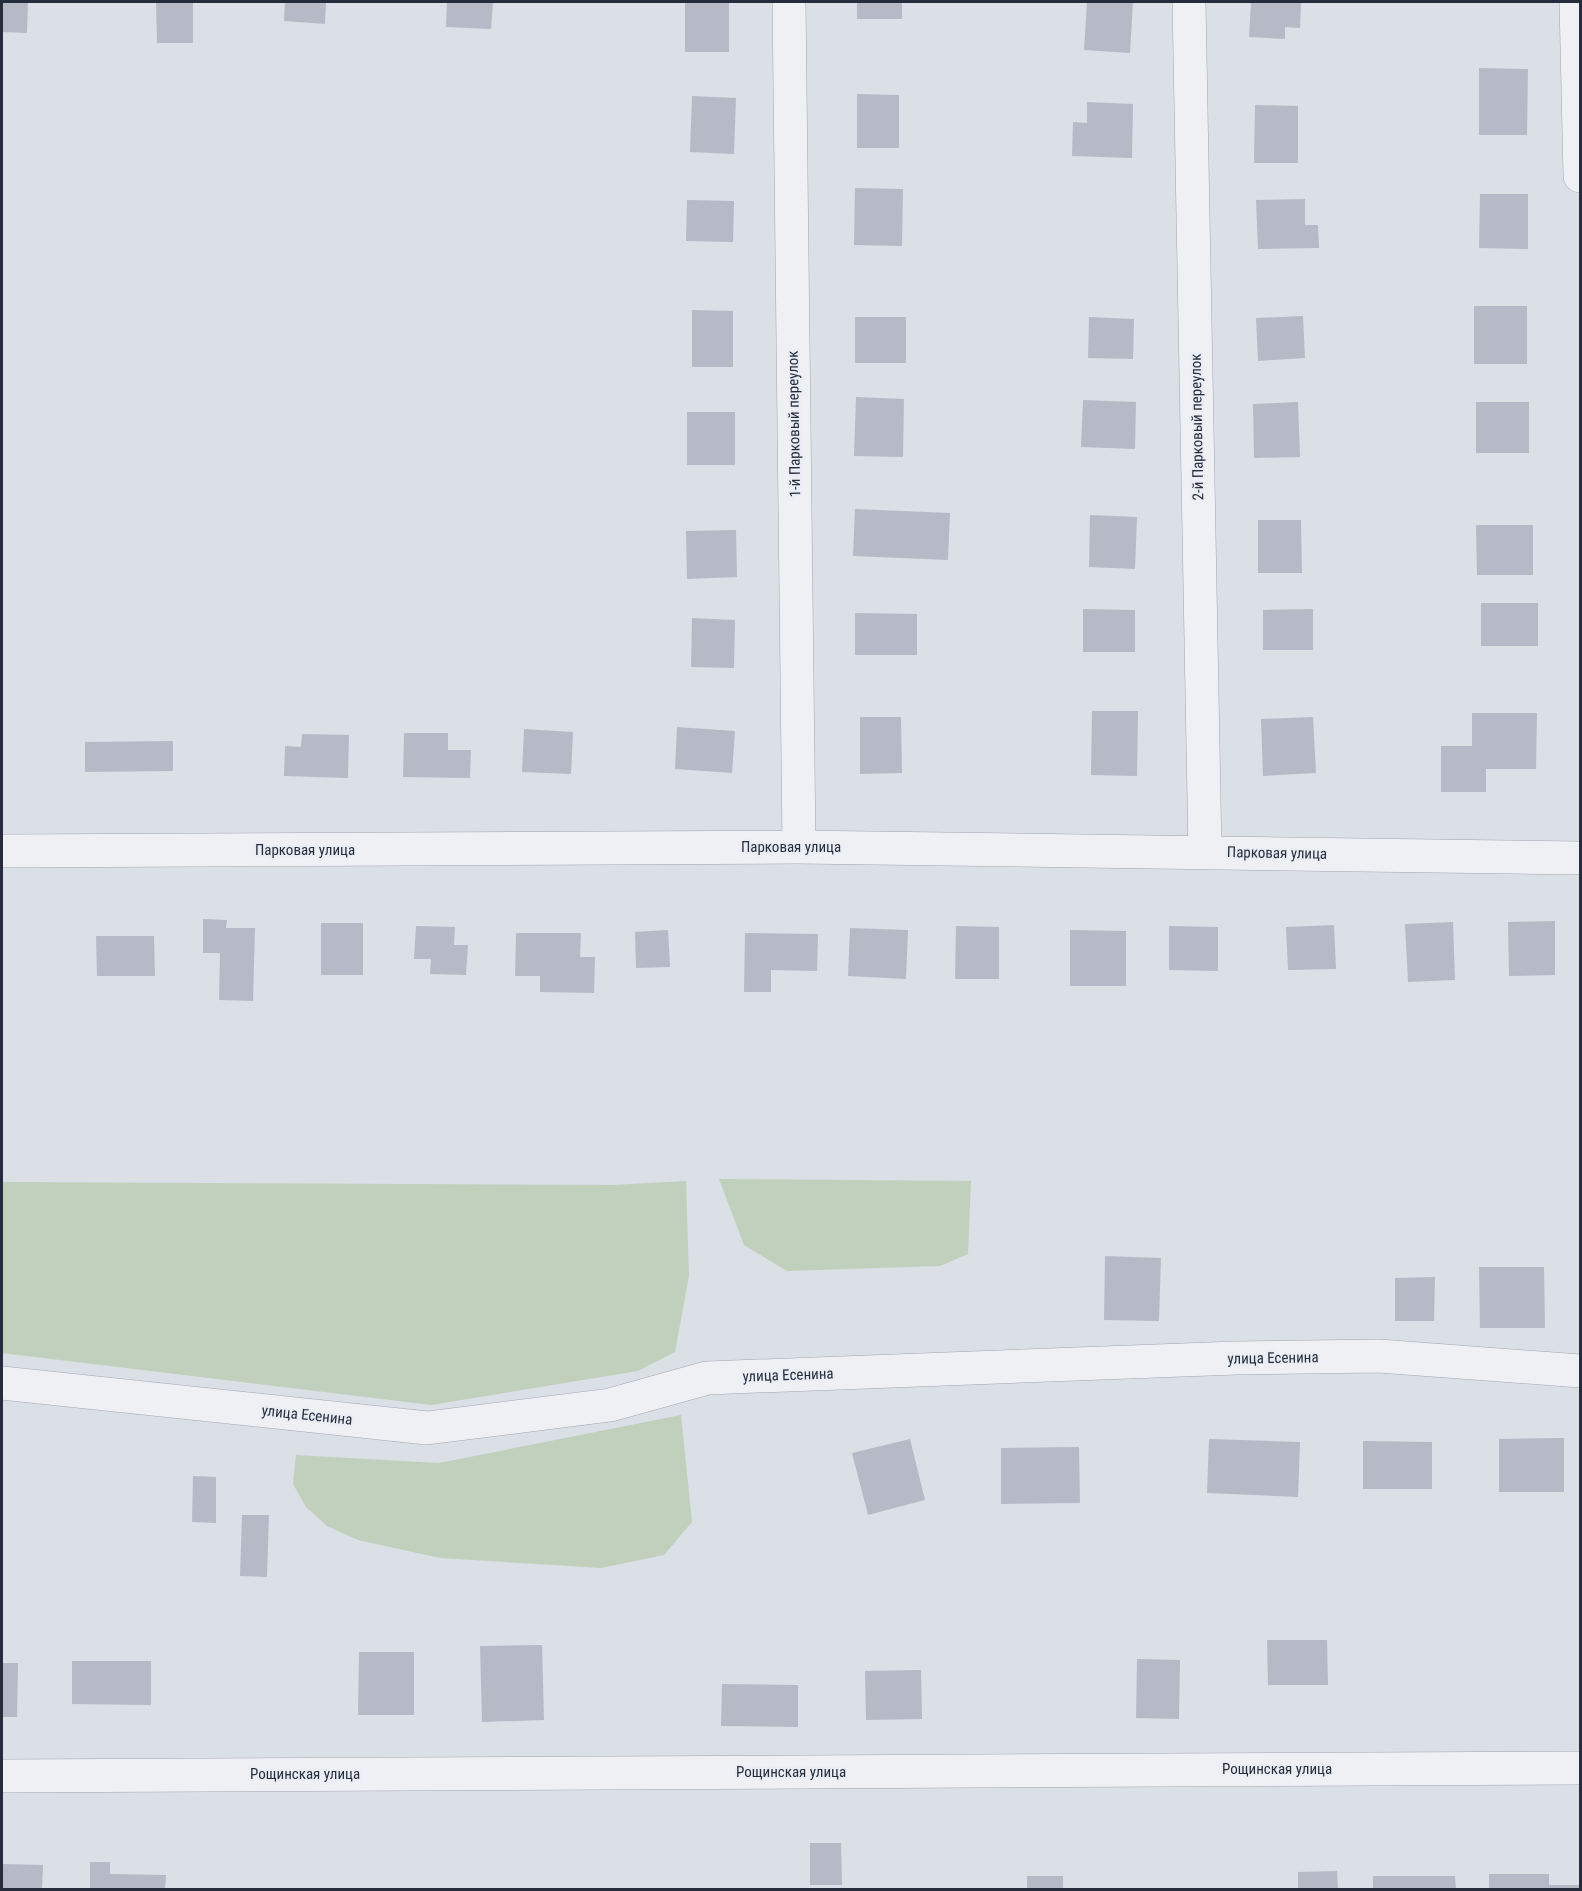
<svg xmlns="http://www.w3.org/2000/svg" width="1582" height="1891" font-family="'Roboto Condensed',sans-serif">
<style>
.green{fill:#c0d0bc}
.building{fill:#b6bac6}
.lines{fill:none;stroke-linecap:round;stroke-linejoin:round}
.minor-casing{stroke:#a1a6b0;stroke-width:34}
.minor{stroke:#eef0f4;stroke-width:33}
.labels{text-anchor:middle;stroke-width:4.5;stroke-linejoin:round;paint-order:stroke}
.street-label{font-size:15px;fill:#252c3c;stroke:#eaeef4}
</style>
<rect width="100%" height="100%" fill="#dbdfe6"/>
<path class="green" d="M 719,1179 L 971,1181 L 968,1254 L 940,1266 L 787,1271 L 744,1245 Z
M 686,1181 L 689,1276 L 675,1352 L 638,1371 L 431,1405 L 2,1353 L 2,1182 L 612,1185 Z
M 681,1415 L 692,1522 L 664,1555 L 601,1568 L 440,1558 L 358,1540 L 327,1526 L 306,1507 L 293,1484 L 296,1455 L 439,1463 Z"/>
<path class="building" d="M 2,2 L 28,2 L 27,33 L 2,32 Z
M 156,2 L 193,2 L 193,43 L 157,43 Z
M 285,2 L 326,2 L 325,24 L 284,21 Z
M 447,2 L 493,2 L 491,29 L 446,27 Z
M 685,2 L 729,2 L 729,52 L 685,52 Z
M 857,2 L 902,2 L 902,19 L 857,19 Z
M 1087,2 L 1133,2 L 1130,53 L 1084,50 Z
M 1251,2 L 1301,2 L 1300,28 L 1285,27 L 1285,39 L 1249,37 Z
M 1479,68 L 1528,69 L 1527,135 L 1479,135 Z
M 857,94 L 899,95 L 899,148 L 857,148 Z
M 692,96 L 736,98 L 734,154 L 690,152 Z
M 1087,102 L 1133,104 L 1132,158 L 1072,156 L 1073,122 L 1087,123 Z
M 1255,105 L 1298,106 L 1298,163 L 1254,163 Z
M 855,188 L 903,189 L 902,246 L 854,245 Z
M 1480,194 L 1528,194 L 1528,249 L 1479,248 Z
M 1305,199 L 1305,225 L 1318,225 L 1319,248 L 1258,249 L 1256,200 Z
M 687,200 L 734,201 L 733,242 L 686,241 Z
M 1474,306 L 1527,306 L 1527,364 L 1474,364 Z
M 692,310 L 733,311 L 733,367 L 692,367 Z
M 1303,316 L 1305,358 L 1258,361 L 1256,318 Z
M 855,317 L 906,317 L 906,363 L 855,363 Z
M 1089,317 L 1134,319 L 1133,359 L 1088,358 Z
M 856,397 L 904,399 L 903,457 L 854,456 Z
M 1083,400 L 1136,402 L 1135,449 L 1081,447 Z
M 1298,402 L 1300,457 L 1254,458 L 1253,404 Z
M 1476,402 L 1529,402 L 1529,453 L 1476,453 Z
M 687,412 L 735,412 L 735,465 L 687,465 Z
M 855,509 L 950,513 L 948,560 L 853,556 Z
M 1090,515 L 1137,517 L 1135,569 L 1089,567 Z
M 1258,520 L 1301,520 L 1302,573 L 1258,573 Z
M 1476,525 L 1533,525 L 1533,575 L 1477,575 Z
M 736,530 L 737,577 L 687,579 L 686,531 Z
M 1481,603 L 1538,603 L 1538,646 L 1481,646 Z
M 1083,609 L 1135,610 L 1135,652 L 1083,652 Z
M 1313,609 L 1313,650 L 1263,650 L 1263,610 Z
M 855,613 L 917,614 L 917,655 L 855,655 Z
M 692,618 L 735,620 L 734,668 L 691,667 Z
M 1092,711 L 1138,711 L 1137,776 L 1091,775 Z
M 1472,713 L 1537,713 L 1536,769 L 1486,769 L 1486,792 L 1441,792 L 1441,746 L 1472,746 Z
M 860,717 L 901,717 L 902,773 L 860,774 Z
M 1313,717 L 1316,773 L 1263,776 L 1261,719 Z
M 677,727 L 735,731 L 732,773 L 675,769 Z
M 524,729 L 573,732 L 571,774 L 522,772 Z
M 404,733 L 448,733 L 448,750 L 471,750 L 470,778 L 403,777 Z
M 302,734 L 349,735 L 348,778 L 284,776 L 285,746 L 301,747 Z
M 173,741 L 173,771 L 85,772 L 85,742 Z
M 203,919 L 227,920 L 226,928 L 255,928 L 253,1001 L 219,1000 L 220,953 L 203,953 Z
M 1555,921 L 1555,975 L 1509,976 L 1508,922 Z
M 1453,922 L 1455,980 L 1408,982 L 1405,924 Z
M 321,923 L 363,923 L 363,975 L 321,975 Z
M 1334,925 L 1336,969 L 1288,970 L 1286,927 Z
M 416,926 L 455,927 L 454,945 L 468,945 L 466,975 L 430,974 L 431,959 L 414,959 Z
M 956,926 L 999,927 L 999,979 L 955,979 Z
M 1169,926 L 1218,927 L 1218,971 L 1169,970 Z
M 850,928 L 908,930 L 906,979 L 848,976 Z
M 668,930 L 670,967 L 636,968 L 635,932 Z
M 1070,930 L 1126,931 L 1126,986 L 1070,986 Z
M 516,933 L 581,933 L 580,957 L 595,957 L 594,993 L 540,992 L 540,976 L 515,976 Z
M 745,933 L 818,934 L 817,971 L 771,970 L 771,992 L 744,992 Z
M 96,936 L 154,936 L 155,976 L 97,976 Z
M 1105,1256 L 1161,1258 L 1159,1321 L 1104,1320 Z
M 1479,1267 L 1544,1267 L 1545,1328 L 1480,1328 Z
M 1435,1277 L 1434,1321 L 1395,1321 L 1395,1278 Z
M 1564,1438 L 1564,1492 L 1499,1492 L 1499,1439 Z
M 910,1439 L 925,1500 L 868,1515 L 852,1453 Z
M 1209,1439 L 1300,1442 L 1298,1497 L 1207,1493 Z
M 1363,1441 L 1432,1442 L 1432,1489 L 1363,1489 Z
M 1079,1447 L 1080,1503 L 1001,1504 L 1001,1448 Z
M 193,1476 L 216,1477 L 216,1523 L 192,1522 Z
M 242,1515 L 269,1515 L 267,1577 L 240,1576 Z
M 1267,1640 L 1327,1640 L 1328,1685 L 1268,1685 Z
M 542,1645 L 544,1720 L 482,1722 L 480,1646 Z
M 359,1652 L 414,1652 L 414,1715 L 358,1715 Z
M 1137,1659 L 1180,1660 L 1179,1719 L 1136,1718 Z
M 72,1661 L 151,1661 L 151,1705 L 72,1704 Z
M 2,1663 L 18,1663 L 17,1717 L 2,1717 Z
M 921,1670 L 922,1719 L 866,1720 L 865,1671 Z
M 722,1684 L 798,1685 L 798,1727 L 721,1726 Z
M 810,1843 L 841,1843 L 842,1885 L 810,1885 Z
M 90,1862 L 110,1862 L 110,1874 L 166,1875 L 165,1890 L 90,1890 Z
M 2,1864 L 43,1865 L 42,1890 L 2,1890 Z
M 1337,1871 L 1338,1890 L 1298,1890 L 1298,1872 Z
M 1489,1874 L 1549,1874 L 1549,1885 L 1580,1885 L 1580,1890 L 1489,1890 Z
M 1027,1876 L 1063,1876 L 1063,1890 L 1027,1890 Z
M 1373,1876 L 1455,1876 L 1456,1890 L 1373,1890 Z"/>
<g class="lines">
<defs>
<path id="minor" d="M 789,2 L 799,847
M 1189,2 L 1205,852
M 1576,2 L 1580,176
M 2,851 L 799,847 L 1580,858
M 2,1383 L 427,1428 L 610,1405 L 707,1378 L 1236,1358 L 1379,1356 L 1580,1371
M 2,1776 L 1580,1768"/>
</defs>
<use href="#minor" class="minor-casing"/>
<use href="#minor" class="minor"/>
</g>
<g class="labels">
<g class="street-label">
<text transform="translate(794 424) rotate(-91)" y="5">1-й Парковый переулок</text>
<text transform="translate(1197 427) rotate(-91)" y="5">2-й Парковый переулок</text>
<text x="791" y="852">Парковая улица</text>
<text x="305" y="855">Парковая улица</text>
<text transform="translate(1277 853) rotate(1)" y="5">Парковая улица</text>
<text transform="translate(1273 1358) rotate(-1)" y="5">улица Есенина</text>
<text transform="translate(788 1375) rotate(-2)" y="5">улица Есенина</text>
<text transform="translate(307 1415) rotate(6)" y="5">улица Есенина</text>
<text x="1277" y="1774">Рощинская улица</text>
<text x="791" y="1777">Рощинская улица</text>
<text x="305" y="1779">Рощинская улица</text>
</g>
</g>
<rect width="1582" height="1891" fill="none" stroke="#252c3c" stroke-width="6"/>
</svg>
